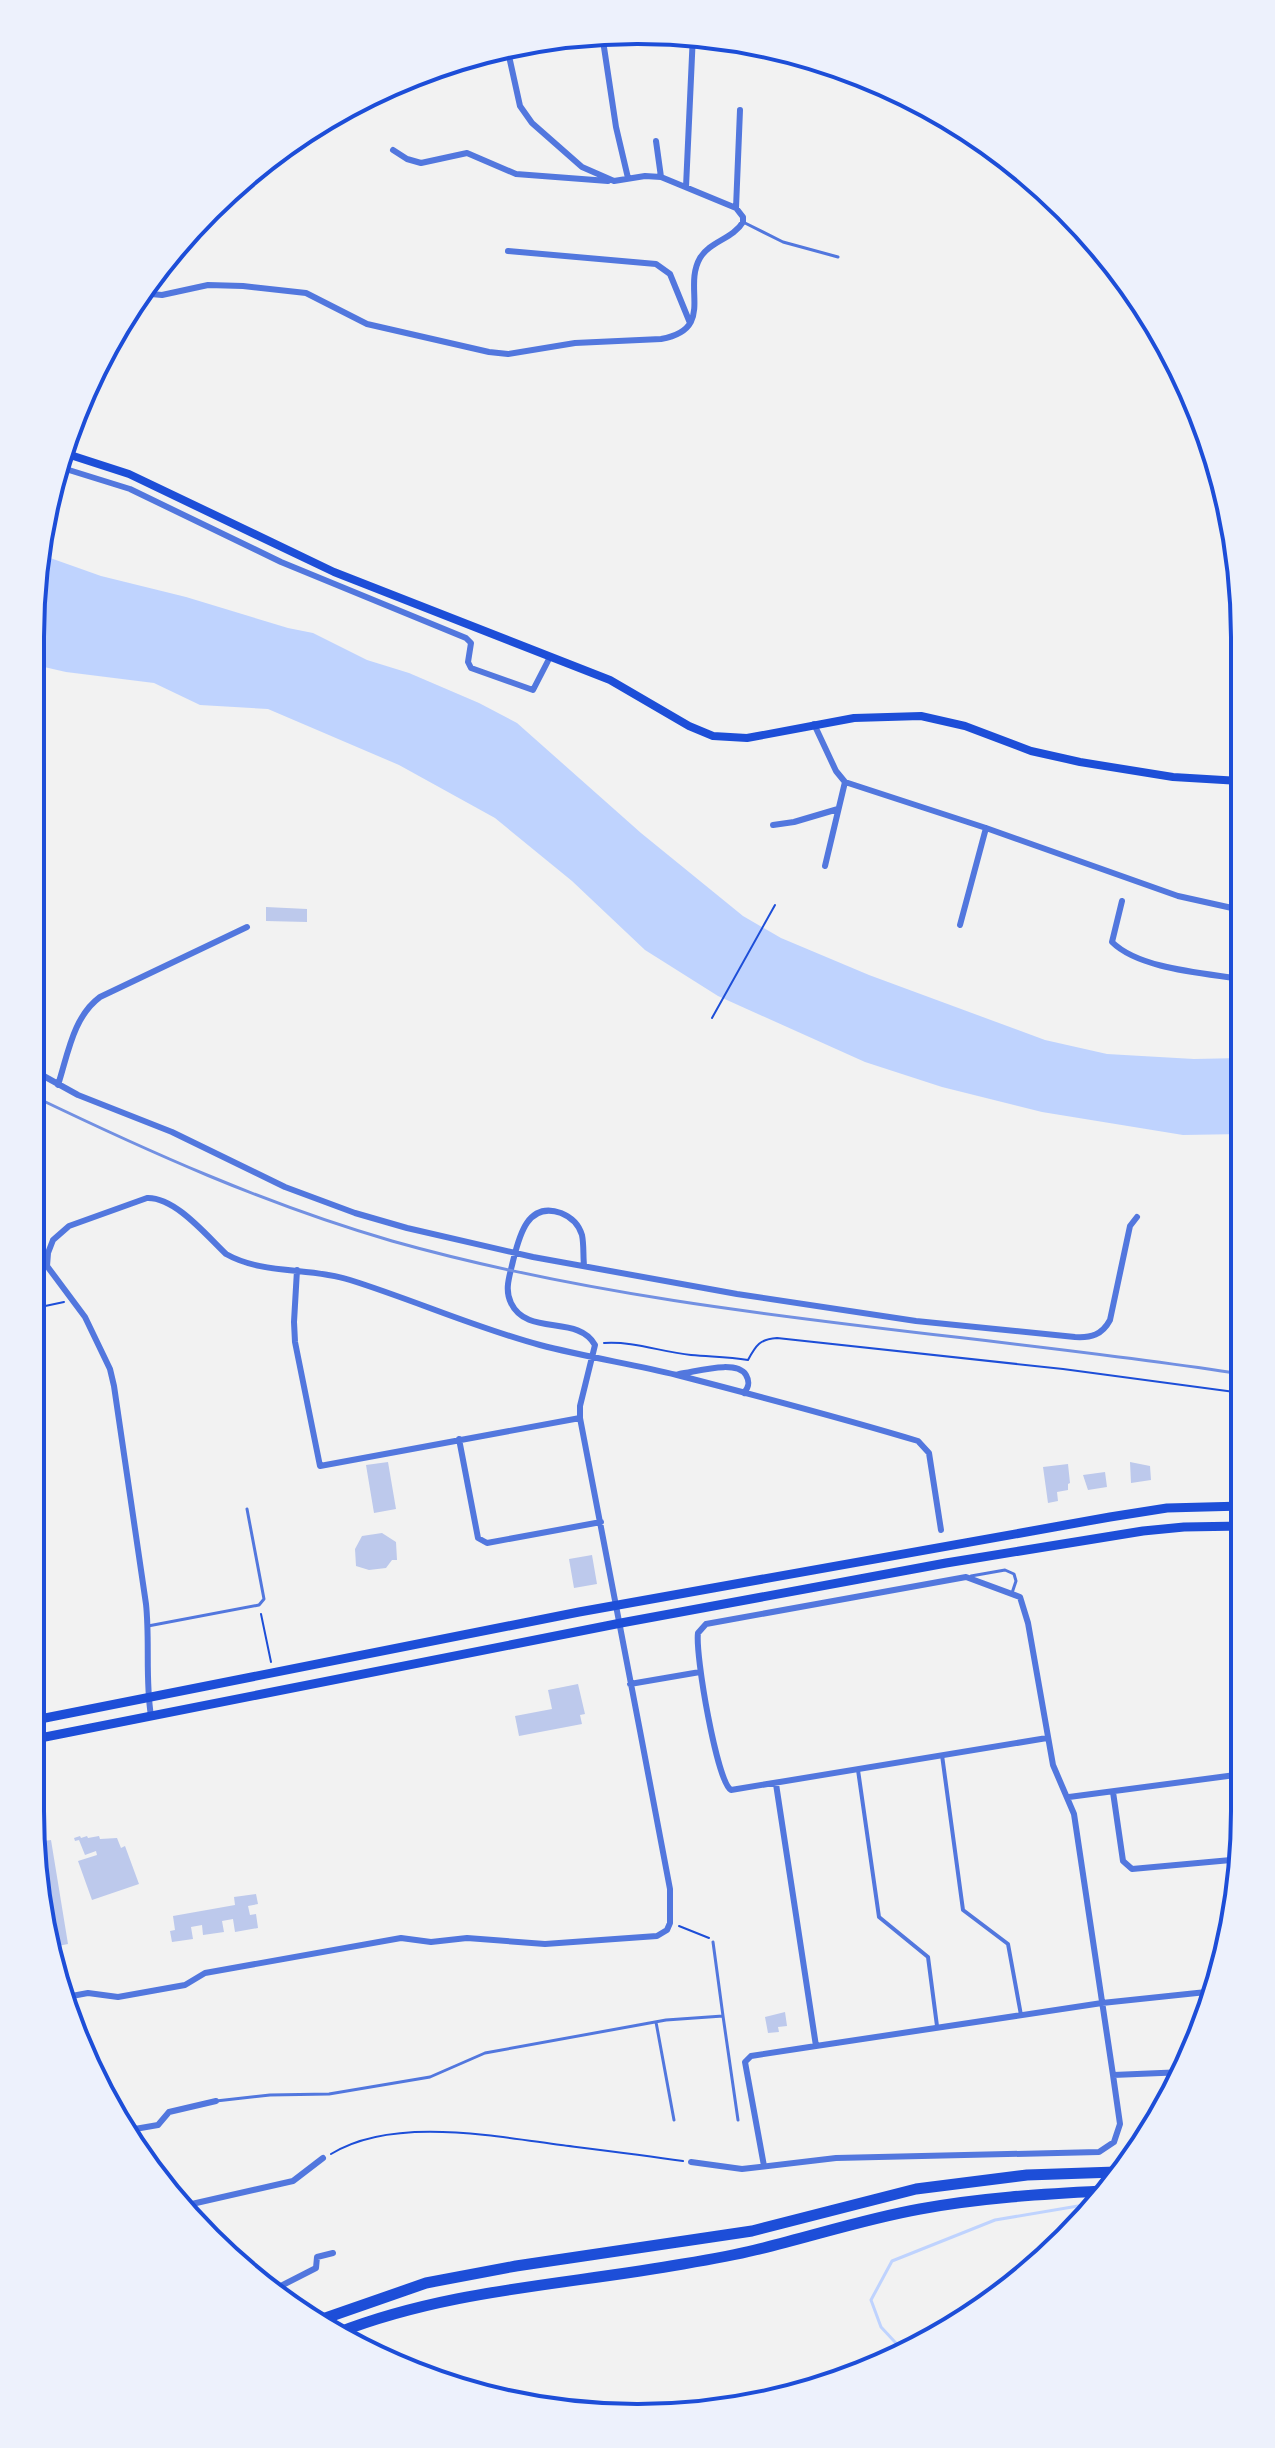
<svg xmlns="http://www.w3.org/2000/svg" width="1275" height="2448" font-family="Cabin,sans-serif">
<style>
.water{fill:#bfd3fe}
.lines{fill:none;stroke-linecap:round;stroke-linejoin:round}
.stream{stroke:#bfd3fe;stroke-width:3}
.building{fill:#bdc9ec}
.path{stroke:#1d4ed8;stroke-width:2}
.service{stroke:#5277de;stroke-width:3}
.pedestrian{stroke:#5277de;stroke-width:4}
.minor{stroke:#5277de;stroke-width:6}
.secondary{stroke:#1d4ed8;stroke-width:8}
.primary{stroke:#1d4ed8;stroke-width:9}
.motorway{stroke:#1d4ed8;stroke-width:11}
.rail{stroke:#7290e2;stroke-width:3}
.rim{fill:none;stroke:#1d4ed8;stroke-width:4}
</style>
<rect width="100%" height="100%" fill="#f2f2f2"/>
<path class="water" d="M 39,554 L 101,576 L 186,597 L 288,628 L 313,633 L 367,660 L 409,673 L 479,703 L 517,723 L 641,833 L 743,916 L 781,938 L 869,975 L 1045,1040 L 1107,1054 L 1194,1059 L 1241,1058 L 1242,1134 L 1183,1135 L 1042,1112 L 942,1087 L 865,1062 L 718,996 L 645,950 L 572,881 L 495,818 L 399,765 L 268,709 L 200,705 L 154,683 L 66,672 L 31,664 L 31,598 Z"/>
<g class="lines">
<path class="stream" d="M 907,2355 L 881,2327 L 871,2300 L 892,2261 L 995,2220 L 1084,2205"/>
</g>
<path class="building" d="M 266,907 L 307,909 L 307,922 L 266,921 Z
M 388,1462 L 396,1509 L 374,1513 L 366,1465 Z
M 1130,1462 L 1150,1466 L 1151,1480 L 1131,1483 Z
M 1068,1464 L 1070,1483 L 1068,1484 L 1068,1490 L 1057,1492 L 1058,1501 L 1048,1503 L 1043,1467 Z
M 1105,1472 L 1107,1487 L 1088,1490 L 1083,1475 Z
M 382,1533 L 396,1542 L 397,1560 L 392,1560 L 386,1568 L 369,1570 L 356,1566 L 355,1549 L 362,1536 Z
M 592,1555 L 597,1584 L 574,1588 L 569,1559 Z
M 578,1684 L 585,1714 L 580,1715 L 582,1724 L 519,1736 L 515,1716 L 552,1709 L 548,1690 Z
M 37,1809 L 43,1841 L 51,1840 L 68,1944 L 53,1947 L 30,1810 Z
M 80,1836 L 81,1838 L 87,1836 L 88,1838 L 99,1836 L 100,1839 L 117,1838 L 121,1848 L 125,1846 L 139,1884 L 92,1900 L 78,1861 L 97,1855 L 96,1851 L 85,1855 L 79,1840 L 75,1841 L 74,1838 Z
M 256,1894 L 258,1904 L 248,1906 L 250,1915 L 256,1914 L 258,1928 L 235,1932 L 233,1919 L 222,1921 L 224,1932 L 203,1935 L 202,1925 L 191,1927 L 193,1939 L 172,1942 L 170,1931 L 175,1930 L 173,1916 L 235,1905 L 234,1897 Z
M 785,2012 L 787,2026 L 778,2027 L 779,2032 L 768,2033 L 765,2017 Z"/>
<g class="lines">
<path class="path" d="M 712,1018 L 775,905
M 31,1309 L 64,1302
M 604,1343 C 634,1341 661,1352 691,1355 C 712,1357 727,1356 748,1360 C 756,1345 760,1339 777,1338 L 1063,1369 L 1242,1393
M 261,1614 L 271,1662
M 679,1926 L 709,1938
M 331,2154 C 392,2116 493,2136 561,2145 C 601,2150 642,2155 683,2161"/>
<path class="service" d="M 745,223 L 783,242 L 838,257
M 971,1576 L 1005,1570 L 1014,1574 L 1016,1581 L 1012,1593
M 148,1626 L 259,1605 L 264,1599 L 247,1509
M 723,2016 L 738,2120
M 656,2022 L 674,2120
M 216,2101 L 270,2095 L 329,2094 L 430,2077 L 485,2053 L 666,2020 L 723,2016 L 713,1942"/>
<path class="pedestrian" d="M 942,1755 L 963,1910 L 1008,1944 L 1021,2015
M 858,1770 L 879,1917 L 928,1957 L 937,2026"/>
<path class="minor" d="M 602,34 L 616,127 L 628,178
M 656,141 L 661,177
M 393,150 L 407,159 L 421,163 L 467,153 L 516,174 L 608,181
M 686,187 L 693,34
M 736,208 L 740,110
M 508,251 L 656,264 L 670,274 L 690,323
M 140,293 L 162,295 L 208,285 L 243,286 L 306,293 L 367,324 L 489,352 L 508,354 L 575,343 L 661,339 C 716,329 682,289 700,258 C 710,241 733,239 743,222 L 743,217 L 736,208 L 661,177 L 645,176 L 614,181 L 582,167 L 532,123 L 520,106 L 507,47
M 56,466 L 130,489 L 281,562 L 466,638 L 471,643 L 468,662 L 471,668 L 533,690 L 550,657
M 814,724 L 836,771 L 845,782 L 986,828 L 1178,896 L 1241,910
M 773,825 L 794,822 L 838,809
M 825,866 L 845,782
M 1122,901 L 1112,942 C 1139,969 1204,973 1241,979
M 960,925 L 986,828
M 31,1069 L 78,1095 L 172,1132 L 285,1187 L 355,1213 L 407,1228 L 533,1257 L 737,1294 L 916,1321 L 1075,1337 C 1091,1338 1102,1335 1110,1320 L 1130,1226 L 1137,1217
M 58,1085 C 68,1054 73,1017 100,997 L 247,927
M 297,1270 L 294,1322 L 295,1342 L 320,1466 L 580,1418
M 679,1374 C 696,1372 736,1359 746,1375 C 750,1382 749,1387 744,1393
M 459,1439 L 478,1538 L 487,1543 L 601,1522
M 630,1684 L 700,1672
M 151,1716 C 145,1679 150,1642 146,1604 L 114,1386 L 110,1369 L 85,1317 L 47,1266 L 48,1253 L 53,1240 L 69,1226 L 147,1198 C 175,1197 206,1235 226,1254 C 263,1275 310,1267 350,1280 C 414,1300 476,1328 540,1345 C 586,1357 632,1364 677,1375 C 758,1396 839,1417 918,1441 L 929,1453 L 941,1530
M 1047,1738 L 731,1790 C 717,1782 695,1654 698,1633 L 706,1624 L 966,1577 L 1020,1597 L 1028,1623 L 1053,1765 L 1074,1814 L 1113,2075 L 1185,2072
M 776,1784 L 816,2046 L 1102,2003 L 1216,1991
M 1113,1792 L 1123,1861 L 1132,1869 L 1242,1859
M 1069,1797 L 1243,1774
M 61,1998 L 88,1993 L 118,1997 L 185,1985 L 205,1973 L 401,1938 L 431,1942 L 467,1938 L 545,1944 L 657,1936 L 667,1930 L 670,1923 L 670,1889 C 640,1732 611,1575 580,1418 L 580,1406 L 595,1345 C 578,1314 527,1337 511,1303 C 504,1289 510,1275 513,1261 C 519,1237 527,1201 561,1213 C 571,1217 579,1225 582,1235 C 584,1245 583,1256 584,1265
M 129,2130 L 158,2125 L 169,2112 L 216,2101
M 691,2162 L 742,2169 L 836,2158 L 1099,2152 L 1114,2142 L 1120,2124 L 1113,2075
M 764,2166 L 745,2062 L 751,2056 L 816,2046
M 183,2206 L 293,2181 L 323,2158
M 273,2290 L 316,2268 L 317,2257 L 333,2253"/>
<path class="secondary" d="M 61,452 L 129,474 L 334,572 L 610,680 L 689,726 L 713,736 L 747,738 L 854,718 L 921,716 L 965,726 L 1031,751 L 1080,762 L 1173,777 L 1240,781"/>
<path class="primary" d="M 30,1721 L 579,1612 L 1110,1517 L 1167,1508 L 1243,1506
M 30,1740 L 621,1623 L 946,1563 L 1143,1531 L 1184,1527 L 1243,1526"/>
<path class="motorway" d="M 314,2322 L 426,2283 L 516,2266 L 752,2231 L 916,2189 L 1027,2175 L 1116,2172
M 337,2333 C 449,2289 566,2285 683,2264 C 707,2260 731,2256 755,2250 C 810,2237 864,2219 920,2209 C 980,2198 1042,2194 1102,2191"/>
<path class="rail" d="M 31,1095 C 147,1151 267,1205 392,1241 C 669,1319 959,1330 1242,1374"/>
</g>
<path d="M0 0H1275V2448H0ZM637 44H638A593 593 0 0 1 1231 637V1811A593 593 0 0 1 638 2404H637A593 593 0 0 1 44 1811V637A593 593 0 0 1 637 44Z" fill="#edf1fc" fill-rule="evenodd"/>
<path class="rim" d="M637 44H638A593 593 0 0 1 1231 637V1811A593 593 0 0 1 638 2404H637A593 593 0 0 1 44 1811V637A593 593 0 0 1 637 44Z"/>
</svg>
